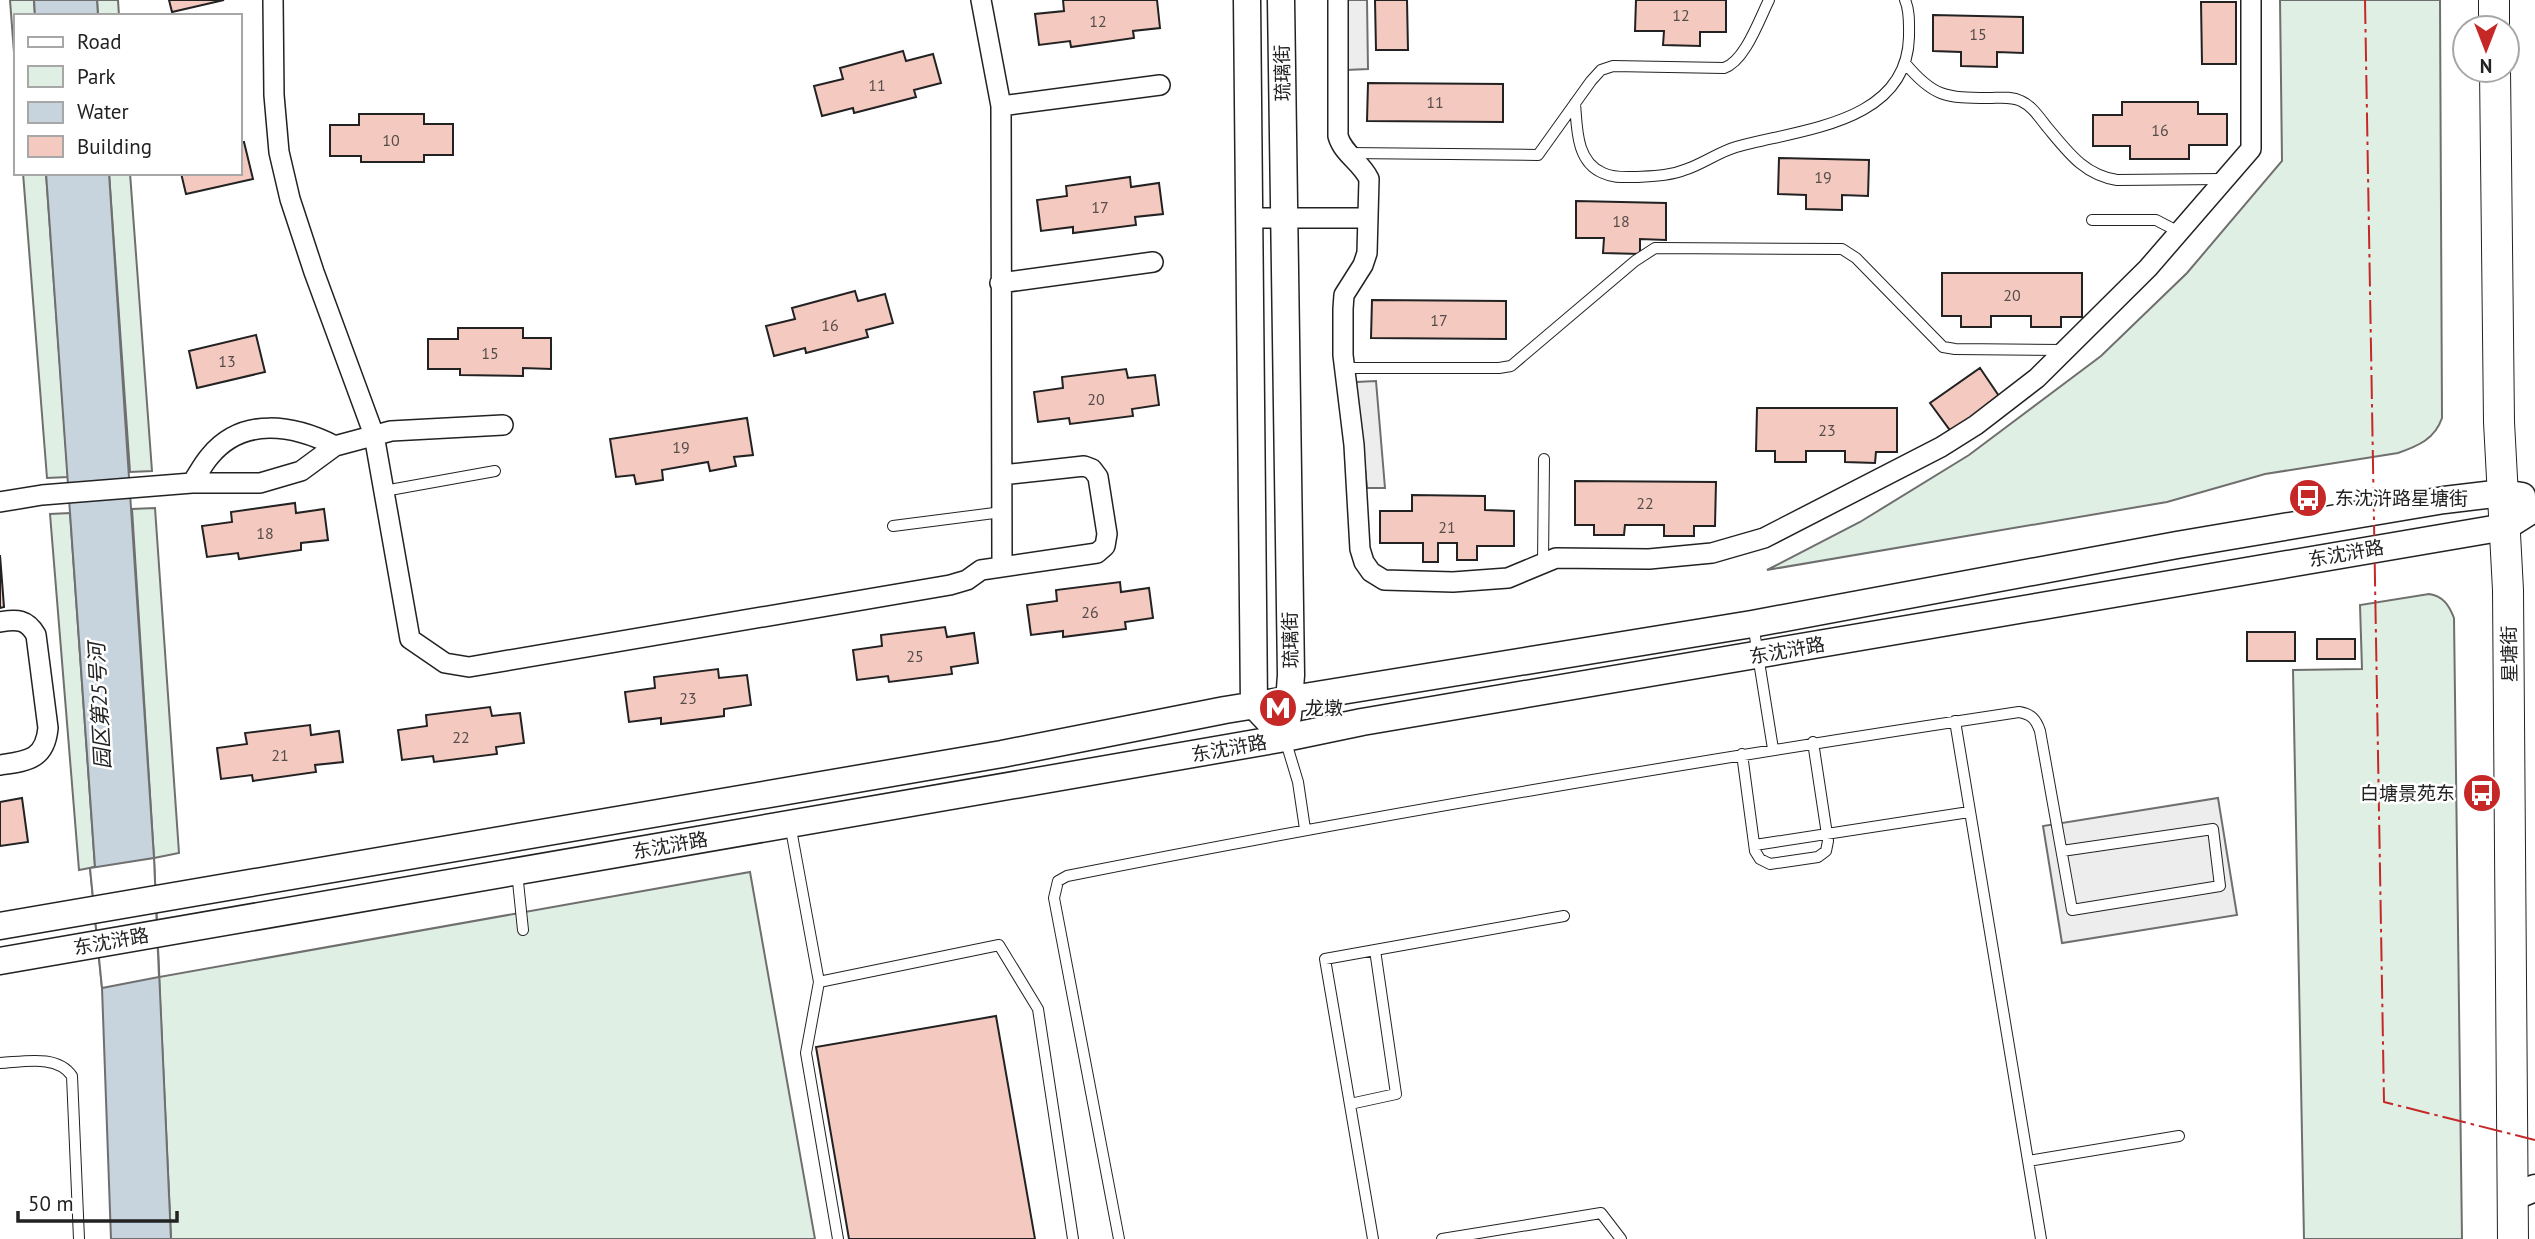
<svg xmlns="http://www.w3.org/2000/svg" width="2535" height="1239" font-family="'PT Sans','Noto Sans SC',sans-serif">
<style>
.green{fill:#e0efe3;stroke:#6f6f6f;stroke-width:2}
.parking{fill:#ededed;stroke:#6f6f6f;stroke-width:2}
.water{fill:#c7d3dd;stroke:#6f6f6f;stroke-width:2}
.pier{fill:#fff;stroke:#6f6f6f;stroke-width:2}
.building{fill:#f3c9c0;stroke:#222;stroke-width:2}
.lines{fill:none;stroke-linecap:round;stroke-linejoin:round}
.service-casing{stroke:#222;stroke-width:12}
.minor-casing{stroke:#222;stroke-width:22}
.secondary-casing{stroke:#222;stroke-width:29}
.primary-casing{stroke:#222;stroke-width:32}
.service{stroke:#fff;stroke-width:10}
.minor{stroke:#fff;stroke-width:19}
.secondary{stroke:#fff;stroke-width:26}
.primary{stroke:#fff;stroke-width:30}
.power{stroke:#c62828;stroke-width:2;stroke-dasharray:24 5 3.5 5;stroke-linecap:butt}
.labels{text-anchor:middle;stroke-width:5;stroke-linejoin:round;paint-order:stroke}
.number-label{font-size:16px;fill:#564c4a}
.street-label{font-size:19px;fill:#222;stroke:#fff}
.poi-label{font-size:19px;fill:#222;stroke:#fff;text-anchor:start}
.water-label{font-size:21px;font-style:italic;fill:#222;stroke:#fff}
</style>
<rect width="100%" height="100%" fill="#fff"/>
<path class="green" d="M 10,0 L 34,0 L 35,16 L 16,16 L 16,79 Z
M 97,0 L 118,0 L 119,16 L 98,16 Z
M 2280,0 L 2440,0 L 2442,418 C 2435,439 2418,446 2398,453 L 2265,474 L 2167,502 L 1767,570 L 1860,522 L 1969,455 L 2101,356 L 2187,273 L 2282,161 Z
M 23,173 L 46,173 L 68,477 L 47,478 Z
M 109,173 L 130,173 L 152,471 L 130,472 Z
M 155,508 L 179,853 L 154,858 L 132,509 Z
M 70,513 L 95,867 L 79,870 L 50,514 Z
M 2429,594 C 2443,596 2449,605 2454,618 L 2462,1239 L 2304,1239 L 2293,670 L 2362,669 L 2360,605 Z
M 750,872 L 815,1239 L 171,1239 L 159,977 Z"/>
<path class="parking" d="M 1346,0 L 1367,0 L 1368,69 L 1346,70 Z
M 1376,381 L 1385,488 L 1367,488 L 1356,382 Z
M 2218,798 L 2237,915 L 2062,943 L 2043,826 Z"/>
<path class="water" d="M 34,0 L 97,0 L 98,16 L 35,16 Z
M 46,173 L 109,173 L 154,858 L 171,1239 L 111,1239 L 102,988 L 90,868 L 95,867 Z"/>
<path class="pier" d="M 154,858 L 159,977 L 102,988 L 90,868 Z"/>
<path class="building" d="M 169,0 L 224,0 L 172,12 Z
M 1063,0 L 1157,0 L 1160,28 L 1133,31 L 1134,38 L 1071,47 L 1070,41 L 1039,45 L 1035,14 L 1064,11 Z
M 1375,0 L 1407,0 L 1408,50 L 1376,50 Z
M 1636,0 L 1726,0 L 1726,32 L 1700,32 L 1700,46 L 1663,45 L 1664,31 L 1635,31 Z
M 2201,2 L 2236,2 L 2236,64 L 2202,64 Z
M 1933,15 L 2023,17 L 2023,53 L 1997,52 L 1997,67 L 1961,66 L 1961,52 L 1933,51 Z
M 903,51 L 906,61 L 933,54 L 941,83 L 914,90 L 916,97 L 854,113 L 853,108 L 822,116 L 814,86 L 843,79 L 840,68 Z
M 1368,83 L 1503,84 L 1503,122 L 1367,121 Z
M 2122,102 L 2198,102 L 2198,114 L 2227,114 L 2227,145 L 2189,145 L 2189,159 L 2130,159 L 2130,146 L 2093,146 L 2093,115 L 2122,115 Z
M 359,114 L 424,114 L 424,124 L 453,124 L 453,155 L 424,155 L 424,162 L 361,162 L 361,156 L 330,156 L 330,125 L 359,125 Z
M 244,142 L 253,179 L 186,194 L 181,173 L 240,173 L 240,143 Z
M 1779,158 L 1869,160 L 1868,196 L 1842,195 L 1842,210 L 1806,209 L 1806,195 L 1778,194 Z
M 1130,177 L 1131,187 L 1159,183 L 1163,214 L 1135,217 L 1136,225 L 1073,233 L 1073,227 L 1041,231 L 1037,200 L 1067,196 L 1066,186 Z
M 1576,201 L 1666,203 L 1666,240 L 1640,239 L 1640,254 L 1603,253 L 1604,238 L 1576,238 Z
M 1942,273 L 2082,273 L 2082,317 L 2061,317 L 2061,327 L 2031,327 L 2031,316 L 1991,316 L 1991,327 L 1961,327 L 1961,316 L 1942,316 Z
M 855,291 L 858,301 L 885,294 L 893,323 L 866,330 L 868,337 L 806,353 L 805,348 L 774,356 L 766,326 L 795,319 L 792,308 Z
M 1372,300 L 1506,301 L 1506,339 L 1371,338 Z
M 458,328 L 523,328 L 523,338 L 551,338 L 551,369 L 523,368 L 523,376 L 460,375 L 460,369 L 428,369 L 428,339 L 458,339 Z
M 256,335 L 265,372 L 197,388 L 189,351 Z
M 1980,368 L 2001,399 L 1952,433 L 1930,403 Z
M 1126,369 L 1128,378 L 1155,375 L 1159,405 L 1132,409 L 1133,416 L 1070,424 L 1069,418 L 1038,422 L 1034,392 L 1063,388 L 1062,377 Z
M 1757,408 L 1897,408 L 1897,452 L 1876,452 L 1875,463 L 1845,462 L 1845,451 L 1806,451 L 1806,462 L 1775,462 L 1775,451 L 1756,451 Z
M 747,418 L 753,455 L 734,457 L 736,466 L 710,471 L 708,462 L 662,470 L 663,480 L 636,484 L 634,475 L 616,477 L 610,439 Z
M 1575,481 L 1716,482 L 1715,526 L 1694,526 L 1694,536 L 1664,536 L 1664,525 L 1625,525 L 1624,535 L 1594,535 L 1594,525 L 1575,525 Z
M 1412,495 L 1485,496 L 1485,510 L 1514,511 L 1514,546 L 1477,546 L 1477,560 L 1457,560 L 1457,543 L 1438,543 L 1438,562 L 1423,562 L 1423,543 L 1380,543 L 1380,511 L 1412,511 Z
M 295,503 L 296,513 L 324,509 L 328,540 L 301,543 L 301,550 L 239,559 L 238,553 L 207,557 L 202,526 L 232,522 L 231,512 Z
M 0,555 L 4,607 L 0,608 Z
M 1120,582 L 1121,592 L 1149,588 L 1153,618 L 1125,622 L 1126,629 L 1063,637 L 1063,631 L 1031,635 L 1027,605 L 1057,601 L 1056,590 Z
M 945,627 L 947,637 L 974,633 L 978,663 L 951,667 L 952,674 L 889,682 L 888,676 L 857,680 L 853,650 L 882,646 L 881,635 Z
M 2247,632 L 2295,632 L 2295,661 L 2247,661 Z
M 2317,639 L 2355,639 L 2355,659 L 2317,659 Z
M 718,669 L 719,678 L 747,675 L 751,705 L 724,709 L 724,716 L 661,724 L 661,718 L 629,722 L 625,692 L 655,688 L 654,677 Z
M 490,707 L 492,716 L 520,713 L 524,743 L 496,747 L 497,754 L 434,762 L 433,756 L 402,760 L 398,730 L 427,726 L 426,715 Z
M 310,725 L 311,735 L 339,731 L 343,762 L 315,765 L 316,772 L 253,781 L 252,775 L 221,779 L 217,748 L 247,744 L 245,733 Z
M 22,798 L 28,842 L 0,846 L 0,802 Z
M 996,1016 L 1035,1239 L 849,1239 L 816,1047 Z"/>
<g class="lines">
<defs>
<path id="service" d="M 1905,63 C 1933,97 1946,98 1989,98 C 1999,98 2011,96 2021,101 C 2032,106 2039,117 2047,127 C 2068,152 2084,175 2117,180 L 2223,179
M 1575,103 C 1577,128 1576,162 1603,173 C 1613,178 1624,177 1635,177 C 1653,176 1670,176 1687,169 C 1704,163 1719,152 1736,147 C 1800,129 1907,124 1909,37 C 1909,25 1910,11 1905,0
M 1348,153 L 1538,155 L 1591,81 L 1601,70 L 1613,66 L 1724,68 C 1745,61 1759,20 1769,0
M 2092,220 L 2156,220 L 2179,232
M 1345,368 L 1499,368 L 1511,366 L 1635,261 L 1655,248 L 1842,249 L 1856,258 L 1943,347 L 1955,349 L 2063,350
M 384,491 L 495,471
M 893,526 L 1002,512
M 1543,564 L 1544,459
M 1753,624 L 1773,749
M 1955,721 L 2041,1239
M 1285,739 L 1298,782 L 1305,829
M 1742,754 L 1755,851 L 1760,859 L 1770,864 L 1818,857 L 1826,851 L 1828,841 L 1813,742
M 790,824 L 819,982 L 806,1053 L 838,1239
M 1755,845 L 1969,812
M 517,872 L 523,930
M 819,982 L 999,945 L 1038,1009 L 1073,1239
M 0,1063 C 23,1062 57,1054 72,1076 L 79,1239
M 1350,1104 L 1396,1094 L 1375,950
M 2028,1161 L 2179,1136
M 1119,1239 L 1054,898 L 1058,881 L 1067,876 C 1383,813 1701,760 2019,712 C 2031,714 2036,719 2040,731 L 2072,910 L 2220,886 L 2213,829 L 2062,851
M 1373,1239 L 1325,959 L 1564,916
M 1442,1239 L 1601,1213 L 1621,1239"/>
<path id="minor" d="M 273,0 L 274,95 L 279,152 L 290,199 L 314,272 L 374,435 L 410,639 L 445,663 L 469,667 L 950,585 L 967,580 L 981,570 L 1097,553 L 1105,546 L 1107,534 L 1098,477 L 1092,469 L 1084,466 L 1002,475
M 981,0 L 1001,106 L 1002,566
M 1338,0 L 1338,136 C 1343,154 1361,162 1369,179 L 1367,253 L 1363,265 L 1344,295 L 1343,309 L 1343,355 L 1354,445 L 1360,549 L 1364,562 L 1371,572 L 1384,580 L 1453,582 L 1508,578 L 1556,558 L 1649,559 L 1712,553 L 1764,538 L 1941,447 L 1976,425 L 2037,378 L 2148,268 L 2251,149 L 2251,0
M 1001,106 L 1160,85
M 1249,218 L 1368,218
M 1000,283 L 1153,262
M 192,483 C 198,474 203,464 210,456 C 243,416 294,425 335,446
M 0,502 L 42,495 L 192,483 L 260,483 L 301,471 L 335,446 L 391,431 L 503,425
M 0,622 C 17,619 27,619 36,635 L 48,728 C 45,760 27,761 0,765"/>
<path id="secondary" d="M 1247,0 L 1254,705 L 1285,738
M 1281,0 L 1291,675 L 1288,716
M 0,926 L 1002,754 L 1225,710 L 1752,624 L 2177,545 L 2444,500 L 2503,493 L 2522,496
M 0,961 L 1285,738 L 1362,722 L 2505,527 L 2535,508
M 2513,1197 L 2535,1188"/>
<path id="primary" d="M 2494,0 L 2494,28
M 2495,70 L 2499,422 L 2508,590 L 2513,1239"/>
</defs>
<use href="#service" class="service-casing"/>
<use href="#minor" class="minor-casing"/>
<use href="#secondary" class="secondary-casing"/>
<use href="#primary" class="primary-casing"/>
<use href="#service" class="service"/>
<use href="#minor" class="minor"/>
<use href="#secondary" class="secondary"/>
<use href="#primary" class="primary"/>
<path class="power" d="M 2365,0 L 2384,1102 L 2535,1140"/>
</g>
<defs>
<symbol id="bus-disc" viewBox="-11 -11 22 22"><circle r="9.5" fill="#c62828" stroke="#fff"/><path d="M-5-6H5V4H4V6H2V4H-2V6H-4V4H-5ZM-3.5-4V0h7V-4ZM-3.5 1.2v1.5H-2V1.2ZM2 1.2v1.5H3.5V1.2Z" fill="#fff"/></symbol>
<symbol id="metro-disc" viewBox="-11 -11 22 22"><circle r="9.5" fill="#c62828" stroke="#fff"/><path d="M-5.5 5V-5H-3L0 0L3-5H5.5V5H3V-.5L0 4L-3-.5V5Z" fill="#fff"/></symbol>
</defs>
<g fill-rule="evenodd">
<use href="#bus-disc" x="2286" y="476" width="44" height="44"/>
<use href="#metro-disc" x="1256" y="686" width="44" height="44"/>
<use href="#bus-disc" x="2460" y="771" width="44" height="44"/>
</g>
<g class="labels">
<g class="number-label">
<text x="1681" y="21">12</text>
<text x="1098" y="27">12</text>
<text x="1978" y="40">15</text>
<text x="877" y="91">11</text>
<text x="1435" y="108">11</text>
<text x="2160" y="136">16</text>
<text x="391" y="146">10</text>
<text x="1823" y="183">19</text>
<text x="1100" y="213">17</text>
<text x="1621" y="227">18</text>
<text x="2012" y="301">20</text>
<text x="1439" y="326">17</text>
<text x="830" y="331">16</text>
<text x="490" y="359">15</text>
<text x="227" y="367">13</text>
<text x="1096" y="405">20</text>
<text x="1827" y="436">23</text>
<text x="681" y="453">19</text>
<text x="1645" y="509">22</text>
<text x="1447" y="533">21</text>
<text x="265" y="539">18</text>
<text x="1090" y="618">26</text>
<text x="915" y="662">25</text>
<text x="688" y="704">23</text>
<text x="461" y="743">22</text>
<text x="280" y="761">21</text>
</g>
<g class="street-label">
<text transform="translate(1282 73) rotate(-91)" y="7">琉璃街</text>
<text transform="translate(2346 553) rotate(-10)" y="7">东沈浒路</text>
<text transform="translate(1290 640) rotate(-91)" y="7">琉璃街</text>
<text transform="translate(1787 650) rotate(-10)" y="7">东沈浒路</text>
<text transform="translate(2509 654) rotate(-91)" y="7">星塘街</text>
<text transform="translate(1229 748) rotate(-10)" y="7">东沈浒路</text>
<text transform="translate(670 845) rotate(-10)" y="7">东沈浒路</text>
<text transform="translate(111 941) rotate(-10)" y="7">东沈浒路</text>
</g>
<g class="poi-label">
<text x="2335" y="505">东沈浒路星塘街</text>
<text x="1305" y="715">龙墩</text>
<text x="2455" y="800" text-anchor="end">白塘景苑东</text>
</g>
<g class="water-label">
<text transform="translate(100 706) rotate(-93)" y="7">园区第25号河</text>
</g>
</g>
<rect x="14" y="14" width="228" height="161" fill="#ffffff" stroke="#a7a7a7" stroke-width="2"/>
<rect x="28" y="37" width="35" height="10" fill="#ffffff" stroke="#a7a7a7" stroke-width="2"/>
<text x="77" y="49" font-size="21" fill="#222222">Road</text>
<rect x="28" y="66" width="35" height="21" fill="#e0efe3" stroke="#a7a7a7" stroke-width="2"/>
<text x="77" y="84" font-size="21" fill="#222222">Park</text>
<rect x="28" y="102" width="35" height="21" fill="#c7d3dd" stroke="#a7a7a7" stroke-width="2"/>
<text x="77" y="119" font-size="21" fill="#222222">Water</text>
<rect x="28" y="136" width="35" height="21" fill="#f3c9c0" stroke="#a7a7a7" stroke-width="2"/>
<text x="77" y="154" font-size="21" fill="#222222">Building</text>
<g transform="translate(2486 49) rotate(180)"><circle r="33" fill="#ffffff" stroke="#a7a7a7" stroke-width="2"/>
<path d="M0-5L12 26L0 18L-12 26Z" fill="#c62828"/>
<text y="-10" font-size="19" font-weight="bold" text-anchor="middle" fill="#222222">N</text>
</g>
<path d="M18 1211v10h159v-10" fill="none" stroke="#222222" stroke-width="3.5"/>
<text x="28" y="1211" font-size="21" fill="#222222" stroke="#ffffff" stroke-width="5" paint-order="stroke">50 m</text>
</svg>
